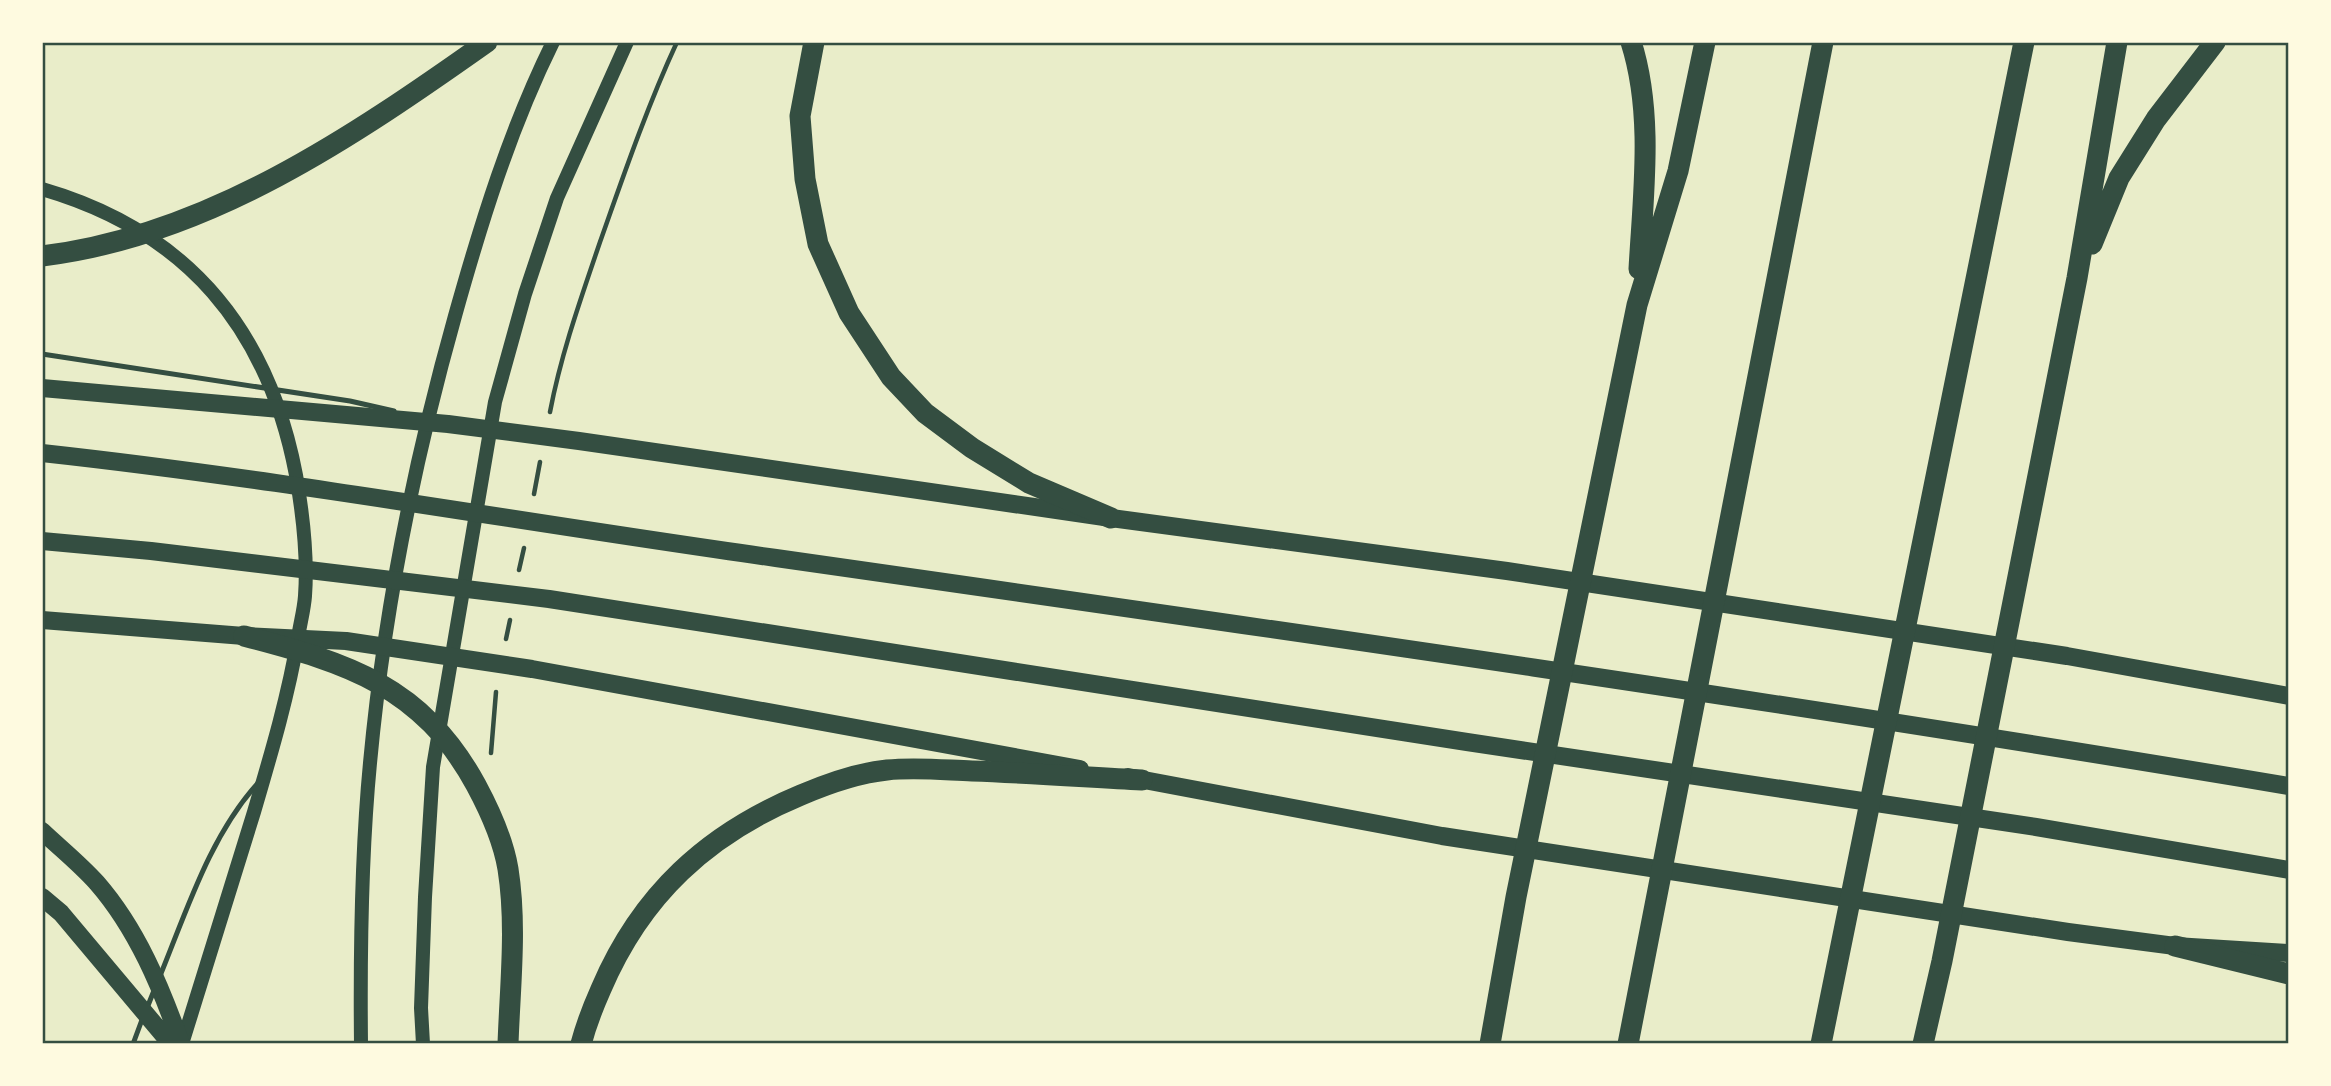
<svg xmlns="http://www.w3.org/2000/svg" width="2331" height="1086" font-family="Figtree,sans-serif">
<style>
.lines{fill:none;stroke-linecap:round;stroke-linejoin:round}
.path{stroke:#344e41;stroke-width:4.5}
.service{stroke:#344e41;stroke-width:5}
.secondary{stroke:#344e41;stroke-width:14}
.primary{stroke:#344e41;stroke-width:18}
.motorway{stroke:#344e41;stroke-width:21}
.neatline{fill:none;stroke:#344e41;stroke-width:2.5}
</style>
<rect width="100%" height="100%" fill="#e9edc9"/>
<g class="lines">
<path class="path" d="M 550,412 C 561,354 581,298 600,242 C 624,174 647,107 677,42
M 534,494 L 540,462
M 519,570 L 524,548
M 506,639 L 510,620
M 491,753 L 496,692"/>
<path class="service" d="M 42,354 L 350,401 L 394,411
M 160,976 C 187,910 210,836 258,783
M 147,1008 L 155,988
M 133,1044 L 143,1017"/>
<path class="secondary" d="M 42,189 C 187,231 268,328 296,475 C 303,515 308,555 305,596 C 304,610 300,624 298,638 C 288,697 271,754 254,812 C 230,889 206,967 182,1044
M 361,1044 C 360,950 361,857 370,763 C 384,612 414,462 455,316 C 481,223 510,129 553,42
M 423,1044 L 421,1008 L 425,897 L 433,767 L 495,402 L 525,294 L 557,198 L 627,42"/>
<path class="primary" d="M 42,388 L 448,424 L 579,441 L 1111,518 L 1507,571 L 2067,656 L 2289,696
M 42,453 C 288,480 532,524 776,558 C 1281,630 1786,702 2289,786
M 42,541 L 151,551 L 549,599 L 1467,742 L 2036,827 L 2289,870
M 42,620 L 244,636 L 346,641 L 532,669 L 1080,769
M 1128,777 L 1442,836 L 2068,932 L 2175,946 L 2289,953
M 42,831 C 60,848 80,864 97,883 C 137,929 161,987 181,1044
M 42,897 L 61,913 L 171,1044"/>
<path class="motorway" d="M 814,42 L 800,116 L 805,179 L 818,244 L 849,313 L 891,377 L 925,413 L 972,448 L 1029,483 L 1111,518
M 1631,42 C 1654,114 1643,196 1639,269
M 2092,244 L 2119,178 L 2156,119 L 2215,42
M 42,256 C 208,236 354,136 487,42
M 244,636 C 348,663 422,686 476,785 C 490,811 503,839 508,869 C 517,926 510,986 508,1044
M 2175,946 L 2289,974
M 581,1044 C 586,1025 593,1007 601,989 C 641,895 707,834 801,795 C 829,783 857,773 887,770 C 915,767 944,770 972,771 C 1029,773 1085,777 1142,780
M 1490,1044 L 1516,897 L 1637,305 L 1678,171 L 1705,42
M 1628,1044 L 1823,42
M 1821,1044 L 2024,42
M 1923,1044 L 1942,961 L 2077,278 L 2117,42"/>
</g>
<rect width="2331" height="1086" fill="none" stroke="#fefae0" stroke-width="88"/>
<rect x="44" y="44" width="2243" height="998" class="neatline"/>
</svg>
